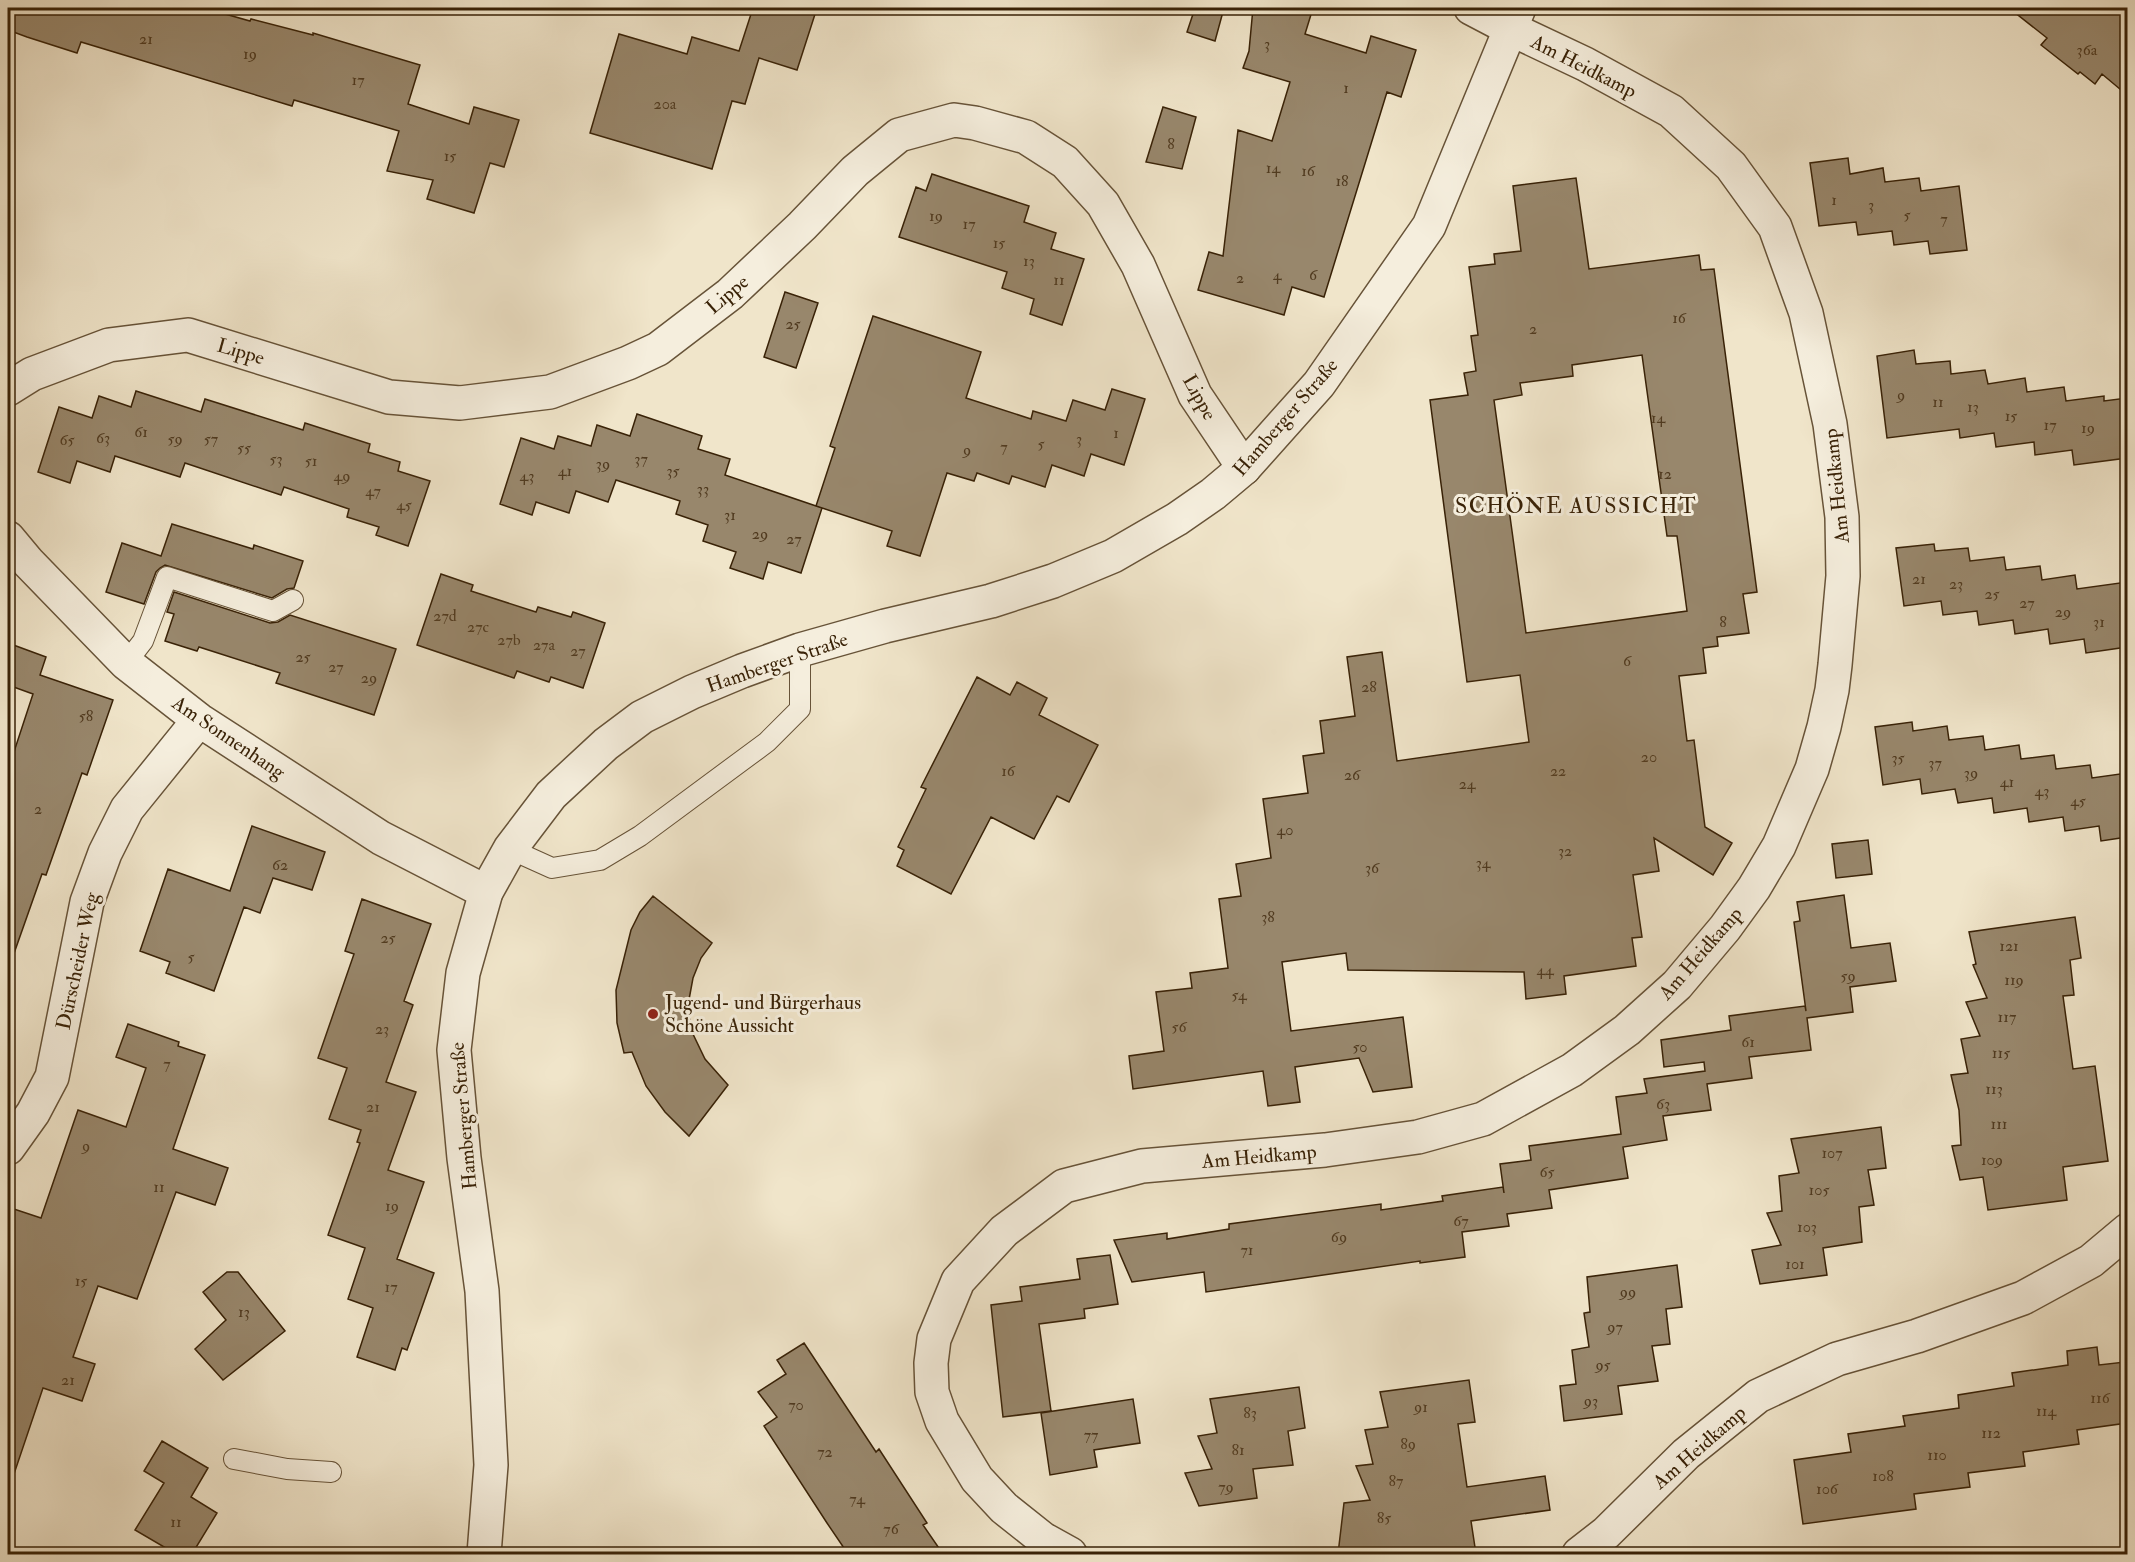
<svg xmlns="http://www.w3.org/2000/svg" width="2135" height="1562" font-family="'IM FELL Double Pica',serif">
<style>
.building{fill:#98876c;stroke:#392207;stroke-width:1.5;fill-rule:evenodd}
.lines{fill:none;stroke-linecap:round;stroke-linejoin:round}
.service-casing{stroke:#675338;stroke-width:22}
.minor-casing{stroke:#675338;stroke-width:36}
.tertiary-casing{stroke:#675338;stroke-width:36}
.service{stroke:#f5eedd;stroke-width:20}
.minor{stroke:#f5eedd;stroke-width:33}
.tertiary{stroke:#f5eedd;stroke-width:33}
.poi-dot{fill:#8f2418;stroke:#f5eedd;stroke-width:2}
.labels{text-anchor:middle;stroke-width:6;stroke-linejoin:round;paint-order:stroke}
.number-label{font-size:16px;fill:#513b20}
.street-label{font-size:20px;fill:#392207;stroke:#f5eedd}
.poi-label{font-size:20px;fill:#392207;stroke:#f5eedd;text-anchor:start}
.quarter-label{font-size:22px;letter-spacing:1.5px;fill:#392207;stroke:#f5eedd}
</style>
<rect width="100%" height="100%" fill="#f0e5ca"/>
<filter id="stains"><feTurbulence type="fractalNoise" baseFrequency=".00333" numOctaves="4"/><feColorMatrix values="0 0 0 0 .2 0 0 0 0 .09 0 0 0 0 .02 0 0 0 .5 -.17"/></filter>
<radialGradient id="worn" r=".72"><stop offset=".6" stop-color="#630" stop-opacity="0"/><stop offset="1" stop-color="#630" stop-opacity=".3"/></radialGradient>
<path class="building" d="M 8,8 L 204,8 L 250,21 L 251,19 L 313,35 L 313,33 L 420,65 L 408,104 L 469,124 L 474,107 L 519,120 L 504,167 L 490,163 L 474,213 L 427,199 L 433,180 L 387,171 L 399,131 L 294,100 L 292,106 L 81,42 L 77,53 L 27,37 L 8,30 Z
M 753,8 L 817,8 L 797,70 L 759,58 L 745,104 L 732,101 L 712,169 L 590,133 L 619,34 L 687,54 L 692,37 L 739,51 Z
M 1195,8 L 1224,8 L 1215,41 L 1187,32 Z
M 1253,8 L 1313,8 L 1305,34 L 1366,53 L 1371,36 L 1416,50 L 1401,97 L 1387,92 L 1324,297 L 1292,287 L 1284,315 L 1198,290 L 1209,252 L 1223,256 L 1238,130 L 1272,141 L 1290,82 L 1243,68 L 1249,51 Z
M 2009,8 L 2127,8 L 2127,95 L 2102,74 L 2095,84 L 2080,72 L 2078,74 L 2041,45 L 2047,38 Z
M 1163,107 L 1196,117 L 1182,169 L 1146,162 Z
M 1848,158 L 1850,174 L 1883,168 L 1885,182 L 1919,178 L 1921,191 L 1959,186 L 1967,250 L 1930,254 L 1928,241 L 1894,245 L 1892,231 L 1858,235 L 1856,222 L 1819,226 L 1810,163 Z
M 932,174 L 1029,206 L 1024,222 L 1056,233 L 1051,249 L 1084,259 L 1062,325 L 1030,314 L 1034,299 L 1002,288 L 1007,272 L 899,237 L 916,187 L 926,191 Z
M 1576,178 L 1589,269 L 1699,255 L 1701,270 L 1714,269 L 1757,592 L 1743,594 L 1749,633 L 1717,637 L 1718,646 L 1703,648 L 1706,673 L 1679,676 L 1687,741 L 1694,740 L 1705,827 L 1732,843 L 1713,875 L 1654,838 L 1659,871 L 1633,875 L 1642,937 L 1632,938 L 1636,966 L 1564,976 L 1566,994 L 1526,999 L 1524,972 L 1348,970 L 1346,953 L 1282,962 L 1291,1031 L 1403,1017 L 1412,1087 L 1373,1092 L 1359,1058 L 1295,1067 L 1300,1102 L 1268,1106 L 1263,1071 L 1133,1089 L 1129,1056 L 1164,1051 L 1156,992 L 1192,988 L 1190,973 L 1228,968 L 1219,899 L 1241,896 L 1236,864 L 1271,858 L 1263,799 L 1308,793 L 1303,756 L 1324,753 L 1320,721 L 1355,716 L 1347,657 L 1382,652 L 1397,761 L 1529,742 L 1520,675 L 1467,682 L 1430,400 L 1468,395 L 1464,373 L 1476,371 L 1471,336 L 1478,335 L 1469,267 L 1495,264 L 1494,254 L 1521,251 L 1513,186 ZM 1642,355 L 1667,536 L 1677,536 L 1687,611 L 1526,633 L 1494,400 L 1522,395 L 1520,383 L 1573,376 L 1572,365 Z
M 785,292 L 818,303 L 796,368 L 764,357 Z
M 873,316 L 981,352 L 966,398 L 1031,419 L 1033,411 L 1066,421 L 1073,400 L 1105,410 L 1112,389 L 1145,399 L 1124,465 L 1091,454 L 1084,476 L 1052,465 L 1045,487 L 1012,476 L 1009,484 L 977,473 L 974,481 L 947,473 L 920,556 L 887,546 L 892,531 L 816,506 L 835,448 L 830,446 Z
M 1914,350 L 1916,364 L 1950,361 L 1951,374 L 1985,370 L 1988,384 L 2025,378 L 2027,392 L 2064,387 L 2066,401 L 2104,396 L 2104,401 L 2127,398 L 2127,458 L 2074,465 L 2072,450 L 2035,455 L 2034,442 L 1996,447 L 1994,433 L 1960,438 L 1959,429 L 1887,438 L 1877,356 Z
M 136,391 L 201,412 L 205,399 L 303,430 L 305,423 L 370,444 L 368,452 L 400,462 L 398,471 L 430,481 L 408,546 L 376,535 L 379,527 L 347,517 L 349,509 L 284,487 L 281,495 L 185,463 L 180,477 L 115,456 L 110,472 L 77,461 L 70,483 L 38,472 L 59,407 L 92,418 L 99,396 L 131,407 Z
M 637,414 L 702,436 L 698,449 L 730,459 L 725,475 L 822,508 L 801,573 L 768,562 L 763,579 L 730,568 L 736,552 L 703,541 L 708,525 L 676,514 L 680,501 L 616,480 L 608,502 L 576,491 L 569,513 L 536,502 L 532,515 L 500,504 L 521,438 L 554,449 L 558,436 L 591,446 L 597,425 L 630,436 Z
M 172,524 L 253,549 L 254,545 L 303,561 L 294,588 L 287,589 L 272,598 L 165,565 L 160,568 L 156,572 L 144,604 L 106,592 L 122,543 L 161,556 Z
M 1934,544 L 1935,551 L 1968,548 L 1970,561 L 2004,557 L 2006,570 L 2040,566 L 2042,580 L 2075,575 L 2077,589 L 2127,582 L 2127,647 L 2086,653 L 2084,639 L 2050,644 L 2048,629 L 2015,634 L 2013,620 L 1979,625 L 1977,611 L 1943,615 L 1941,601 L 1904,606 L 1896,548 Z
M 441,574 L 473,585 L 471,591 L 536,612 L 538,607 L 571,617 L 573,612 L 605,623 L 583,688 L 551,677 L 549,682 L 517,671 L 514,678 L 417,645 Z
M 174,592 L 270,623 L 278,622 L 290,615 L 396,649 L 374,715 L 276,683 L 280,673 L 199,647 L 197,651 L 165,641 L 174,614 L 167,612 Z
M 8,643 L 46,657 L 40,675 L 113,700 L 87,775 L 82,773 L 46,875 L 42,874 L 12,959 L 8,958 L 8,770 L 33,694 L 8,685 Z
M 977,677 L 1010,695 L 1017,682 L 1047,698 L 1039,715 L 1098,745 L 1069,802 L 1057,796 L 1034,839 L 991,817 L 951,894 L 897,866 L 904,850 L 898,847 L 926,789 L 921,787 Z
M 1912,722 L 1913,731 L 1947,726 L 1949,740 L 1983,736 L 1985,750 L 2019,745 L 2021,759 L 2054,755 L 2056,769 L 2090,765 L 2092,778 L 2127,773 L 2127,837 L 2101,841 L 2099,826 L 2065,831 L 2063,817 L 2029,822 L 2027,808 L 1994,813 L 1992,798 L 1958,803 L 1955,789 L 1922,794 L 1920,779 L 1883,785 L 1875,727 Z
M 252,826 L 325,852 L 312,890 L 273,878 L 260,913 L 244,907 L 214,991 L 166,973 L 170,962 L 140,951 L 168,869 L 230,891 Z
M 1868,840 L 1872,874 L 1836,878 L 1832,844 Z
M 1844,895 L 1851,948 L 1890,943 L 1896,981 L 1850,987 L 1853,1012 L 1807,1018 L 1811,1050 L 1749,1057 L 1752,1078 L 1707,1084 L 1711,1110 L 1663,1116 L 1667,1140 L 1623,1147 L 1628,1178 L 1549,1190 L 1552,1208 L 1507,1214 L 1509,1226 L 1462,1232 L 1465,1257 L 1420,1263 L 1420,1261 L 1206,1292 L 1204,1272 L 1132,1282 L 1114,1240 L 1167,1233 L 1167,1239 L 1229,1229 L 1229,1224 L 1381,1204 L 1381,1210 L 1443,1201 L 1442,1196 L 1503,1187 L 1504,1193 L 1500,1164 L 1531,1160 L 1529,1146 L 1621,1134 L 1616,1097 L 1647,1093 L 1644,1079 L 1705,1071 L 1704,1062 L 1664,1067 L 1661,1040 L 1731,1030 L 1729,1016 L 1805,1006 L 1806,1011 L 1794,922 L 1800,921 L 1797,902 Z
M 653,896 L 712,943 L 701,958 L 693,978 L 688,1005 L 692,1032 L 705,1059 L 728,1085 L 689,1136 L 665,1112 L 646,1086 L 632,1052 L 624,1053 L 617,1023 L 616,990 L 631,930 L 640,912 Z
M 362,899 L 431,924 L 404,1001 L 413,1005 L 386,1082 L 416,1092 L 388,1170 L 424,1182 L 397,1259 L 434,1273 L 407,1350 L 402,1348 L 395,1370 L 357,1357 L 373,1308 L 348,1299 L 365,1248 L 328,1235 L 360,1143 L 357,1142 L 361,1130 L 329,1119 L 347,1068 L 318,1058 L 354,954 L 345,951 Z
M 2075,917 L 2081,958 L 2070,960 L 2074,995 L 2063,996 L 2073,1069 L 2095,1066 L 2108,1161 L 2063,1167 L 2067,1200 L 1988,1210 L 1983,1177 L 1960,1180 L 1952,1146 L 1961,1145 L 1959,1110 L 1951,1075 L 1968,1073 L 1961,1039 L 1980,1036 L 1966,1002 L 1987,998 L 1973,965 L 1976,964 L 1969,932 Z
M 128,1024 L 179,1042 L 178,1046 L 205,1055 L 173,1149 L 228,1168 L 215,1205 L 176,1192 L 137,1299 L 98,1286 L 73,1357 L 95,1364 L 82,1401 L 43,1388 L 13,1477 L 8,1476 L 8,1207 L 41,1218 L 78,1110 L 126,1127 L 146,1068 L 116,1057 Z
M 1881,1127 L 1886,1168 L 1868,1170 L 1874,1205 L 1859,1207 L 1862,1242 L 1823,1248 L 1827,1275 L 1760,1284 L 1752,1250 L 1781,1245 L 1767,1213 L 1782,1211 L 1779,1176 L 1799,1173 L 1791,1139 Z
M 1110,1255 L 1118,1304 L 1084,1309 L 1085,1318 L 1039,1324 L 1051,1411 L 1003,1417 L 991,1305 L 1022,1301 L 1020,1287 L 1080,1279 L 1077,1259 Z
M 1677,1265 L 1682,1307 L 1666,1309 L 1670,1344 L 1652,1346 L 1658,1381 L 1618,1386 L 1622,1414 L 1564,1421 L 1560,1386 L 1576,1384 L 1572,1350 L 1589,1347 L 1584,1313 L 1590,1312 L 1587,1277 Z
M 227,1272 L 238,1272 L 285,1331 L 223,1380 L 195,1349 L 226,1320 L 203,1292 Z
M 804,1343 L 876,1452 L 879,1449 L 927,1523 L 923,1525 L 943,1554 L 848,1554 L 827,1523 L 764,1426 L 777,1417 L 758,1392 L 786,1374 L 777,1360 Z
M 2097,1347 L 2099,1365 L 2125,1362 L 2127,1378 L 2127,1423 L 2077,1430 L 2079,1444 L 2023,1452 L 2025,1466 L 1968,1473 L 1970,1487 L 1914,1494 L 1916,1509 L 1803,1524 L 1794,1460 L 1851,1452 L 1848,1434 L 1905,1426 L 1903,1416 L 1959,1408 L 1958,1395 L 2014,1386 L 2012,1373 L 2068,1365 L 2067,1351 Z
M 1469,1380 L 1475,1422 L 1458,1424 L 1467,1487 L 1545,1476 L 1550,1510 L 1471,1521 L 1476,1554 L 1338,1554 L 1344,1503 L 1370,1500 L 1356,1466 L 1373,1464 L 1365,1430 L 1388,1427 L 1380,1392 Z
M 1299,1387 L 1305,1428 L 1288,1431 L 1293,1465 L 1253,1469 L 1257,1498 L 1199,1506 L 1185,1473 L 1212,1469 L 1198,1436 L 1217,1433 L 1210,1399 Z
M 1133,1399 L 1140,1443 L 1094,1450 L 1097,1467 L 1050,1475 L 1041,1413 Z
M 162,1441 L 208,1468 L 191,1497 L 217,1513 L 192,1554 L 176,1554 L 135,1530 L 164,1483 L 144,1471 Z"/>
<g class="lines">
<defs>
<path id="service" d="M 126,663 L 143,641 L 167,577 L 273,611 L 293,600
M 510,849 L 552,868 L 600,860 L 640,836 L 767,742 L 800,709 L 800,650
M 234,1459 L 287,1469 L 331,1472"/>
<path id="minor" d="M 8,389 L 32,374 L 109,345 L 188,335 L 389,397 L 460,403 L 550,392 L 628,363 L 658,349 L 730,294 L 802,226 L 855,171 L 899,135 L 954,120 L 975,123 L 1026,137 L 1065,162 L 1103,204 L 1138,265 L 1195,395 L 1244,468
M 8,538 L 28,562 L 126,663 L 199,720 L 381,838 L 486,892
M 8,1148 L 33,1113 L 52,1077 L 87,902 L 105,853 L 127,809 L 199,720
M 1070,1554 L 1043,1539 L 1004,1508 L 977,1479 L 942,1421 L 932,1392 L 931,1363 L 934,1339 L 958,1281 L 1004,1231 L 1064,1186 L 1142,1166 L 1325,1150 L 1418,1137 L 1483,1119 L 1572,1070 L 1627,1030 L 1677,985 L 1725,928 L 1754,888 L 1779,846 L 1812,769 L 1824,727 L 1832,690 L 1835,665 L 1843,576 L 1842,517 L 1830,424 L 1806,313 L 1775,227 L 1731,166 L 1671,111 L 1585,64 L 1511,29 L 1471,8
M 1579,1554 L 1606,1533 L 1686,1454 L 1758,1396 L 1837,1359 L 1917,1336 L 2023,1298 L 2091,1261 L 2128,1230"/>
<path id="tertiary" d="M 484,1554 L 491,1465 L 482,1291 L 464,1158 L 454,1050 L 463,973 L 486,892 L 510,849 L 551,795 L 606,744 L 642,717 L 692,692 L 742,671 L 800,650 L 885,626 L 991,601 L 1053,581 L 1113,556 L 1177,519 L 1213,494 L 1244,468 L 1319,384 L 1429,226 L 1519,8"/>
</defs>
<use href="#service" class="service-casing"/>
<use href="#minor" class="minor-casing"/>
<use href="#tertiary" class="tertiary-casing"/>
<use href="#service" class="service"/>
<use href="#minor" class="minor"/>
<use href="#tertiary" class="tertiary"/>
</g>
<circle class="poi-dot" cx="653" cy="1014" r="6"/>
<g class="labels">
<g class="number-label">
<text x="146" y="44">21</text>
<text x="1267" y="49">3</text>
<text x="2087" y="55">36a</text>
<text x="250" y="59">19</text>
<text x="358" y="85">17</text>
<text x="1346" y="93">1</text>
<text x="665" y="109">20a</text>
<text x="1171" y="149">8</text>
<text x="450" y="161">15</text>
<text x="1273" y="173">14</text>
<text x="1308" y="176">16</text>
<text x="1342" y="186">18</text>
<text x="1834" y="205">1</text>
<text x="1871" y="210">3</text>
<text x="1907" y="220">5</text>
<text x="936" y="221">19</text>
<text x="1944" y="224">7</text>
<text x="969" y="229">17</text>
<text x="999" y="248">15</text>
<text x="1029" y="266">13</text>
<text x="1277" y="280">4</text>
<text x="1313" y="280">6</text>
<text x="1240" y="283">2</text>
<text x="1059" y="285">11</text>
<text x="1679" y="323">16</text>
<text x="793" y="329">25</text>
<text x="1533" y="334">2</text>
<text x="1901" y="400">9</text>
<text x="1938" y="407">11</text>
<text x="1973" y="412">13</text>
<text x="2011" y="421">15</text>
<text x="1658" y="423">14</text>
<text x="2050" y="430">17</text>
<text x="2088" y="433">19</text>
<text x="141" y="437">61</text>
<text x="1116" y="438">1</text>
<text x="103" y="443">63</text>
<text x="175" y="444">59</text>
<text x="211" y="444">57</text>
<text x="1079" y="444">3</text>
<text x="67" y="445">65</text>
<text x="1041" y="449">5</text>
<text x="1004" y="452">7</text>
<text x="244" y="453">55</text>
<text x="967" y="455">9</text>
<text x="276" y="464">53</text>
<text x="641" y="464">37</text>
<text x="311" y="466">51</text>
<text x="603" y="469">39</text>
<text x="565" y="476">41</text>
<text x="673" y="476">35</text>
<text x="1665" y="479">12</text>
<text x="342" y="481">49</text>
<text x="527" y="481">43</text>
<text x="703" y="494">33</text>
<text x="373" y="496">47</text>
<text x="404" y="510">45</text>
<text x="730" y="520">31</text>
<text x="760" y="539">29</text>
<text x="794" y="544">27</text>
<text x="1919" y="584">21</text>
<text x="1956" y="589">23</text>
<text x="1992" y="599">25</text>
<text x="2027" y="608">27</text>
<text x="2063" y="617">29</text>
<text x="445" y="621">27d</text>
<text x="1723" y="627">8</text>
<text x="2099" y="627">31</text>
<text x="478" y="632">27c</text>
<text x="509" y="645">27b</text>
<text x="544" y="650">27a</text>
<text x="578" y="656">27</text>
<text x="303" y="662">25</text>
<text x="1627" y="666">6</text>
<text x="336" y="672">27</text>
<text x="369" y="683">29</text>
<text x="1369" y="692">28</text>
<text x="86" y="721">58</text>
<text x="1649" y="762">20</text>
<text x="1898" y="763">35</text>
<text x="1935" y="768">37</text>
<text x="1008" y="776">16</text>
<text x="1558" y="776">22</text>
<text x="1971" y="778">39</text>
<text x="1352" y="780">26</text>
<text x="2007" y="787">41</text>
<text x="1467" y="789">24</text>
<text x="2042" y="796">43</text>
<text x="2078" y="806">45</text>
<text x="38" y="814">2</text>
<text x="1285" y="835">40</text>
<text x="1565" y="856">32</text>
<text x="1483" y="868">34</text>
<text x="280" y="870">62</text>
<text x="1372" y="873">36</text>
<text x="1268" y="922">38</text>
<text x="388" y="943">25</text>
<text x="2009" y="951">121</text>
<text x="191" y="962">5</text>
<text x="1545" y="975">44</text>
<text x="1848" y="981">59</text>
<text x="2014" y="985">119</text>
<text x="1239" y="1000">54</text>
<text x="2007" y="1022">117</text>
<text x="1179" y="1032">56</text>
<text x="382" y="1034">23</text>
<text x="1748" y="1047">61</text>
<text x="1360" y="1052">50</text>
<text x="2001" y="1058">115</text>
<text x="167" y="1069">7</text>
<text x="1994" y="1094">113</text>
<text x="1663" y="1109">63</text>
<text x="373" y="1112">21</text>
<text x="1999" y="1129">111</text>
<text x="86" y="1151">9</text>
<text x="1832" y="1158">107</text>
<text x="1992" y="1165">109</text>
<text x="1547" y="1177">65</text>
<text x="159" y="1192">11</text>
<text x="1819" y="1195">105</text>
<text x="392" y="1211">19</text>
<text x="1461" y="1226">67</text>
<text x="1807" y="1232">103</text>
<text x="1339" y="1242">69</text>
<text x="1247" y="1255">71</text>
<text x="1795" y="1269">101</text>
<text x="81" y="1286">15</text>
<text x="391" y="1292">17</text>
<text x="1628" y="1297">99</text>
<text x="244" y="1317">13</text>
<text x="1615" y="1332">97</text>
<text x="1603" y="1370">95</text>
<text x="68" y="1385">21</text>
<text x="2100" y="1403">116</text>
<text x="1591" y="1406">93</text>
<text x="796" y="1410">70</text>
<text x="1421" y="1412">91</text>
<text x="2046" y="1416">114</text>
<text x="1250" y="1418">83</text>
<text x="1991" y="1438">112</text>
<text x="1091" y="1440">77</text>
<text x="1408" y="1449">89</text>
<text x="1238" y="1455">81</text>
<text x="825" y="1457">72</text>
<text x="1937" y="1460">110</text>
<text x="1883" y="1481">108</text>
<text x="1396" y="1486">87</text>
<text x="1226" y="1492">79</text>
<text x="1827" y="1494">106</text>
<text x="857" y="1504">74</text>
<text x="1384" y="1523">85</text>
<text x="176" y="1527">11</text>
<text x="891" y="1534">76</text>
</g>
<g class="street-label">
<text transform="translate(1584 66) rotate(27)" y="7">Am Heidkamp</text>
<text transform="translate(727 294) rotate(-40)" y="7">Lippe</text>
<text transform="translate(241 351) rotate(17)" y="7">Lippe</text>
<text transform="translate(1200 397) rotate(61)" y="7">Lippe</text>
<text transform="translate(1285 417) rotate(-49)" y="7">Hamberger Straße</text>
<text transform="translate(1836 486) rotate(-96)" y="7">Am Heidkamp</text>
<text transform="translate(777 662) rotate(-19)" y="7">Hamberger Straße</text>
<text transform="translate(229 737) rotate(34)" y="7">Am Sonnenhang</text>
<text transform="translate(1700 953) rotate(-49)" y="7">Am Heidkamp</text>
<text transform="translate(77 961) rotate(-78)" y="7">Dürscheider Weg</text>
<text transform="translate(463 1116) rotate(-95)" y="7">Hamberger Straße</text>
<text transform="translate(1259 1156) rotate(-5)" y="7">Am Heidkamp</text>
<text transform="translate(1699 1447) rotate(-41)" y="7">Am Heidkamp</text>
</g>
<g class="poi-label">
<text x="665" y="1009">Jugend- und Bürgerhaus<tspan x="665" dy="23">Schöne Aussicht</tspan></text>
</g>
<g class="quarter-label">
<text x="1576" y="513">SCHÖNE AUSSICHT</text>
</g>
</g>
<rect width="2135" height="1562" fill="none" stroke="#f0e5ca" stroke-width="30"/>
<rect x="9" y="9" width="2117" height="1544" fill="none" stroke="#392207" stroke-width="3"/>
<rect x="15" y="15" width="2105" height="1532" fill="none" stroke="#392207" stroke-width="1.5"/>
<rect width="100%" height="100%" filter="url(#stains)"/>
<rect width="100%" height="100%" fill="url(#worn)"/>
</svg>
